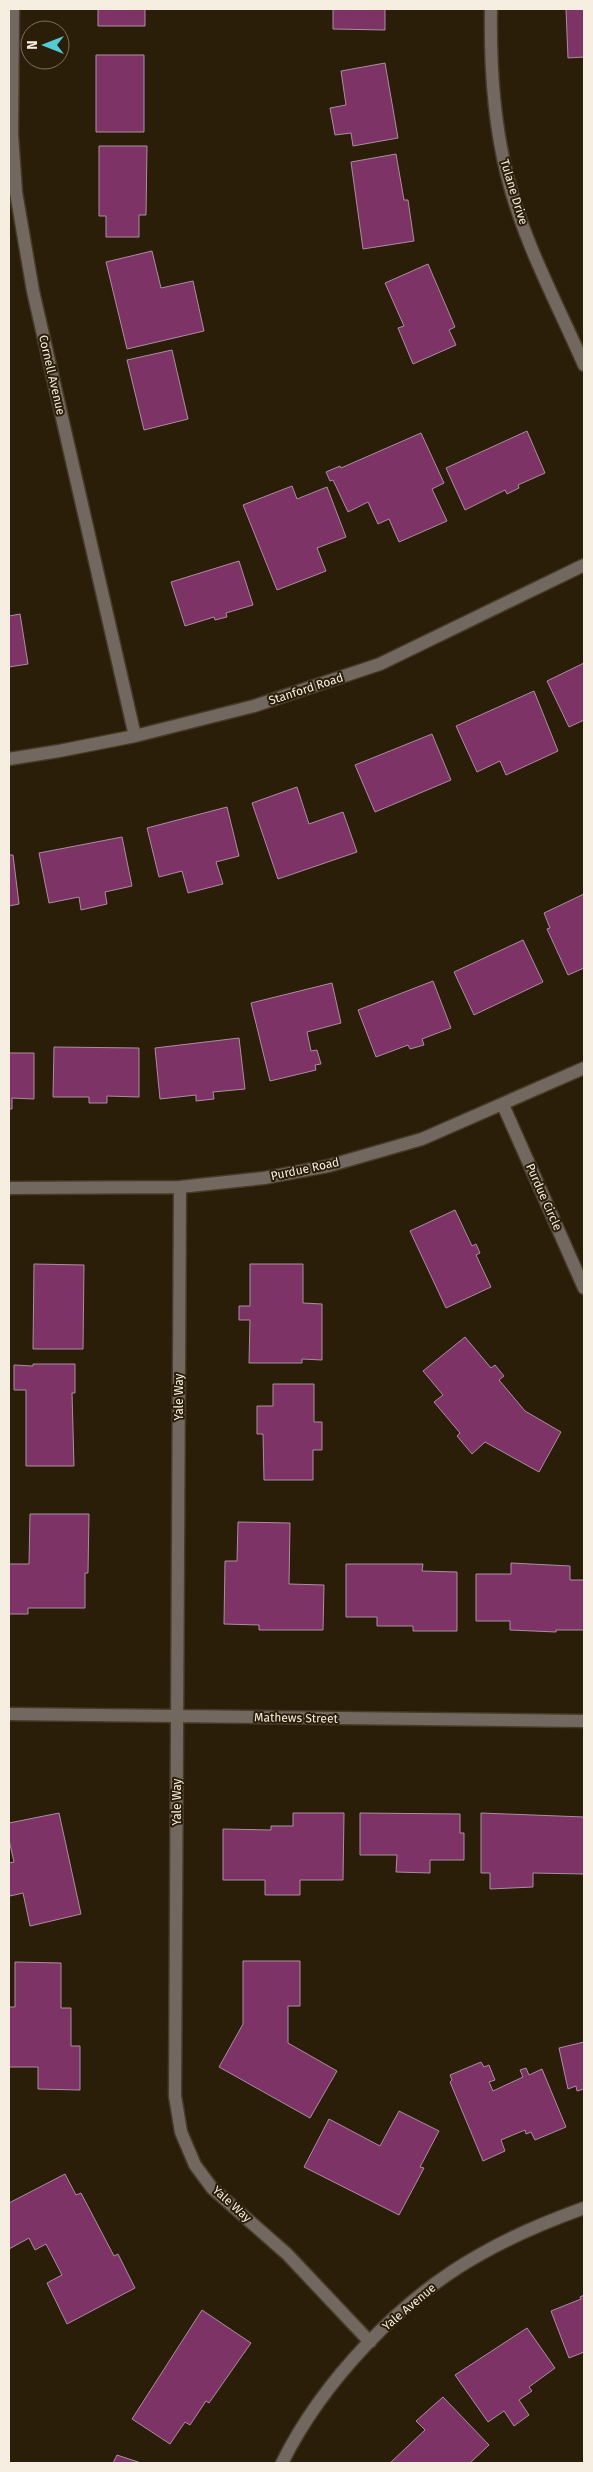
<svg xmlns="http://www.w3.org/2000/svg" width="593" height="2472" font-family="'Fira Sans',sans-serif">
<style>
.building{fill:#7e3367;stroke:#aa8e9f}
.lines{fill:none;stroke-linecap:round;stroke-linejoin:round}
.minor-casing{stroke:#473b26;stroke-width:15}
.minor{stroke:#726860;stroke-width:12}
.labels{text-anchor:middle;stroke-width:4;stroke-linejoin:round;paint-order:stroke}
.street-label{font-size:12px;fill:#f6eee0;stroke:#2a1e08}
</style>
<rect width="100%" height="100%" fill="#2a1e08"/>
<path class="building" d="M 98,9 L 145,9 L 145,26 L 98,26 Z
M 333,9 L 385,9 L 385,30 L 333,29 Z
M 566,9 L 584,9 L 584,57 L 568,58 Z
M 96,55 L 144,55 L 144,132 L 96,132 Z
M 385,63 L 398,138 L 353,146 L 351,133 L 335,135 L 330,108 L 346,105 L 341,71 Z
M 99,146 L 147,146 L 146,215 L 139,215 L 139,237 L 106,237 L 106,216 L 99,216 Z
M 396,154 L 404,200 L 408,200 L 414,241 L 363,249 L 351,162 Z
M 152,251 L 161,288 L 193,281 L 204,331 L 127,349 L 106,262 Z
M 428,264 L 455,327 L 449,330 L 456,345 L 413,364 L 398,328 L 404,326 L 385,283 Z
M 172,350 L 188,419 L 144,430 L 127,360 Z
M 527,431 L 545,473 L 518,485 L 519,488 L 507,494 L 505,490 L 465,510 L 446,468 Z
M 421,433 L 444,483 L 432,489 L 447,521 L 399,542 L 389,519 L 378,524 L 368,502 L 348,512 L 333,480 L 330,481 L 326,472 L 340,466 L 341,468 Z
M 292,486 L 297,499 L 327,487 L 346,537 L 317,548 L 326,571 L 277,590 L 243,505 Z
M 239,561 L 253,605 L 226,613 L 227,617 L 215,620 L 214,617 L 185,626 L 171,582 Z
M 20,614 L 28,664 L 9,667 L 9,616 Z
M 584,663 L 584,720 L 569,727 L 547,681 Z
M 534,691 L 558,751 L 506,775 L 500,761 L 477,772 L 456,726 Z
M 432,734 L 451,780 L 375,812 L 355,765 Z
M 297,787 L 309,824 L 343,812 L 357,852 L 278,879 L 252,803 Z
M 227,807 L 239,856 L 216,862 L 223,884 L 188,893 L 182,871 L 159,877 L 147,828 Z
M 122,837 L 132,886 L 105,892 L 107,904 L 81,910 L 79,897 L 49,903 L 39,853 Z
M 9,855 L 13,855 L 19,904 L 9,906 Z
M 584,894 L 584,968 L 568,975 L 547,929 L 550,928 L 544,913 Z
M 523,940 L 543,982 L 474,1015 L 454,972 Z
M 433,981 L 451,1028 L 422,1039 L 424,1045 L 410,1049 L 408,1045 L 376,1057 L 358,1010 Z
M 332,983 L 341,1023 L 307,1032 L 311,1051 L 317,1050 L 321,1064 L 315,1065 L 316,1070 L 270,1081 L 251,1003 Z
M 239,1038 L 245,1089 L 213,1092 L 214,1099 L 196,1101 L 196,1095 L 160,1099 L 155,1048 Z
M 54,1047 L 139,1048 L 139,1097 L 107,1096 L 107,1103 L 89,1103 L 89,1097 L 53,1097 Z
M 9,1053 L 34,1053 L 34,1099 L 12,1098 L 12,1109 L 9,1109 Z
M 455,1210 L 472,1246 L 476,1244 L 480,1253 L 476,1255 L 491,1287 L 446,1308 L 410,1231 Z
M 34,1264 L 84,1265 L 83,1349 L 33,1349 Z
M 250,1264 L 303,1264 L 303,1303 L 322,1304 L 322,1360 L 302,1359 L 302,1363 L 249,1363 L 250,1320 L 239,1320 L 239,1306 L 250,1306 Z
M 465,1337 L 491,1368 L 495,1365 L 504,1376 L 499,1380 L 525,1411 L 561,1432 L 539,1472 L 485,1442 L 472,1454 L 457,1436 L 460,1433 L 434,1402 L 443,1395 L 423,1371 Z
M 33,1364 L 75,1364 L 75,1393 L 72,1393 L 74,1466 L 26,1466 L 26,1390 L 14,1390 L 14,1365 L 33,1366 Z
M 273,1384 L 314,1384 L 314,1422 L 322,1422 L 322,1450 L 313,1450 L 313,1480 L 264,1480 L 263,1434 L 257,1434 L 257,1406 L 273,1406 Z
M 30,1514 L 89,1514 L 88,1573 L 85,1573 L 85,1608 L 28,1608 L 28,1614 L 9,1614 L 9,1564 L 29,1564 Z
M 238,1522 L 290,1523 L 289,1584 L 324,1585 L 323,1630 L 259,1630 L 259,1625 L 224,1624 L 225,1561 L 237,1561 Z
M 511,1563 L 570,1566 L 570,1580 L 584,1580 L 584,1630 L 556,1630 L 556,1632 L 510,1630 L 510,1621 L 476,1621 L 476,1574 L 511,1574 Z
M 346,1564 L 423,1564 L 422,1571 L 457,1572 L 457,1631 L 413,1631 L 413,1626 L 377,1626 L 377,1617 L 346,1617 Z
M 59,1813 L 81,1914 L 30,1926 L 23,1893 L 10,1896 L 9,1890 L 9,1863 L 14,1862 L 9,1840 L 9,1823 Z
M 293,1813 L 344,1813 L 343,1880 L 300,1880 L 300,1895 L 265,1895 L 265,1880 L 223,1880 L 223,1829 L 271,1830 L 271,1826 L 293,1826 Z
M 360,1813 L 460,1814 L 460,1833 L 464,1833 L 464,1860 L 430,1860 L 430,1873 L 396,1872 L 397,1855 L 360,1855 Z
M 481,1813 L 584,1817 L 584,1874 L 533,1873 L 533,1887 L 490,1889 L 490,1873 L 481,1873 Z
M 243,1961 L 300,1961 L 300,2006 L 288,2006 L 288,2043 L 337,2071 L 310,2118 L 219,2067 L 243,2024 Z
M 15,1962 L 61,1963 L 61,2008 L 71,2008 L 71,2046 L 80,2046 L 80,2090 L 38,2089 L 38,2067 L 9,2067 L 9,2007 L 15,2007 Z
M 584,2042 L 584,2089 L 577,2091 L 576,2086 L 568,2089 L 559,2048 Z
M 481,2062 L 484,2067 L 489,2065 L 495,2080 L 489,2082 L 493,2091 L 523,2077 L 520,2070 L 526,2068 L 529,2075 L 542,2069 L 566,2127 L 535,2140 L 531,2132 L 526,2134 L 525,2130 L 501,2140 L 505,2151 L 483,2161 L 450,2082 L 452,2080 L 450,2075 Z
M 399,2111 L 439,2131 L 420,2167 L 424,2168 L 399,2215 L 304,2167 L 329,2119 L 380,2146 Z
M 65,2174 L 76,2195 L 81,2193 L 114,2256 L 118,2254 L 135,2288 L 67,2324 L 47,2283 L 62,2275 L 46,2244 L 35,2250 L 29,2238 L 9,2249 L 9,2203 Z
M 584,2295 L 584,2352 L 569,2358 L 551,2311 L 581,2299 L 580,2297 Z
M 202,2310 L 251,2343 L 209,2403 L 206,2401 L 190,2425 L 185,2422 L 170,2444 L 132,2419 Z
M 527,2328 L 555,2368 L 529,2387 L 532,2391 L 519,2400 L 529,2415 L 514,2426 L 504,2411 L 488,2422 L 455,2375 Z
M 443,2397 L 489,2445 L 470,2463 L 390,2463 L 425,2430 L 416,2421 Z
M 117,2455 L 141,2463 L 113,2463 Z"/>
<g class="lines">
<defs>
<path id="minor" d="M 13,9 L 12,135 L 16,192 L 33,291 L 135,736
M 491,9 C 490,65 493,120 507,175 C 523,241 557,303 584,365
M 9,759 L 59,751 L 135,736 L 254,706 L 380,664 L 584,565
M 503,1105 L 584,1288
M 180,1187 L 175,2096 L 181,2132 L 195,2165 L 212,2188 L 287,2254 L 370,2342
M 9,1188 L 180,1187 L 264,1178 L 328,1166 L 422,1139 L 584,1068
M 9,1714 L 584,1721
M 282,2463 C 322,2382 401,2298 481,2254 C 514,2235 548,2221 584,2208"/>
</defs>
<use href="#minor" class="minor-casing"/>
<use href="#minor" class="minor"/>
</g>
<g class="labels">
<g class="street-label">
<text transform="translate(514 192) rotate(73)" y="4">Tulane Drive</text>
<text transform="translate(52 375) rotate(77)" y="4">Cornell Avenue</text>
<text transform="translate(306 689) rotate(-18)" y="4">Stanford Road</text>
<text transform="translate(305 1169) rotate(-12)" y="4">Purdue Road</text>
<text transform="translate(544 1197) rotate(66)" y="4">Purdue Circle</text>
<text transform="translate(179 1397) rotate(-90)" y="4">Yale Way</text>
<text transform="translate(296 1718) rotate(1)" y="4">Mathews Street</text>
<text transform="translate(177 1802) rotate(-90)" y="4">Yale Way</text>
<text transform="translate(232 2204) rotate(42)" y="4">Yale Way</text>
<text transform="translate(409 2307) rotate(-40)" y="4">Yale Avenue</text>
</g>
</g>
<rect width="593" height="2472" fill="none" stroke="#f6eee0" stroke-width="20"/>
<g transform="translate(45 45) rotate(270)"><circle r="24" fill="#2a1e08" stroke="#7c715e"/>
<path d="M0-4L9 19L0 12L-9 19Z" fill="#52cbd7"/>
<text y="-8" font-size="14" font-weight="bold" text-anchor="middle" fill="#f6eee0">N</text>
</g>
</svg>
